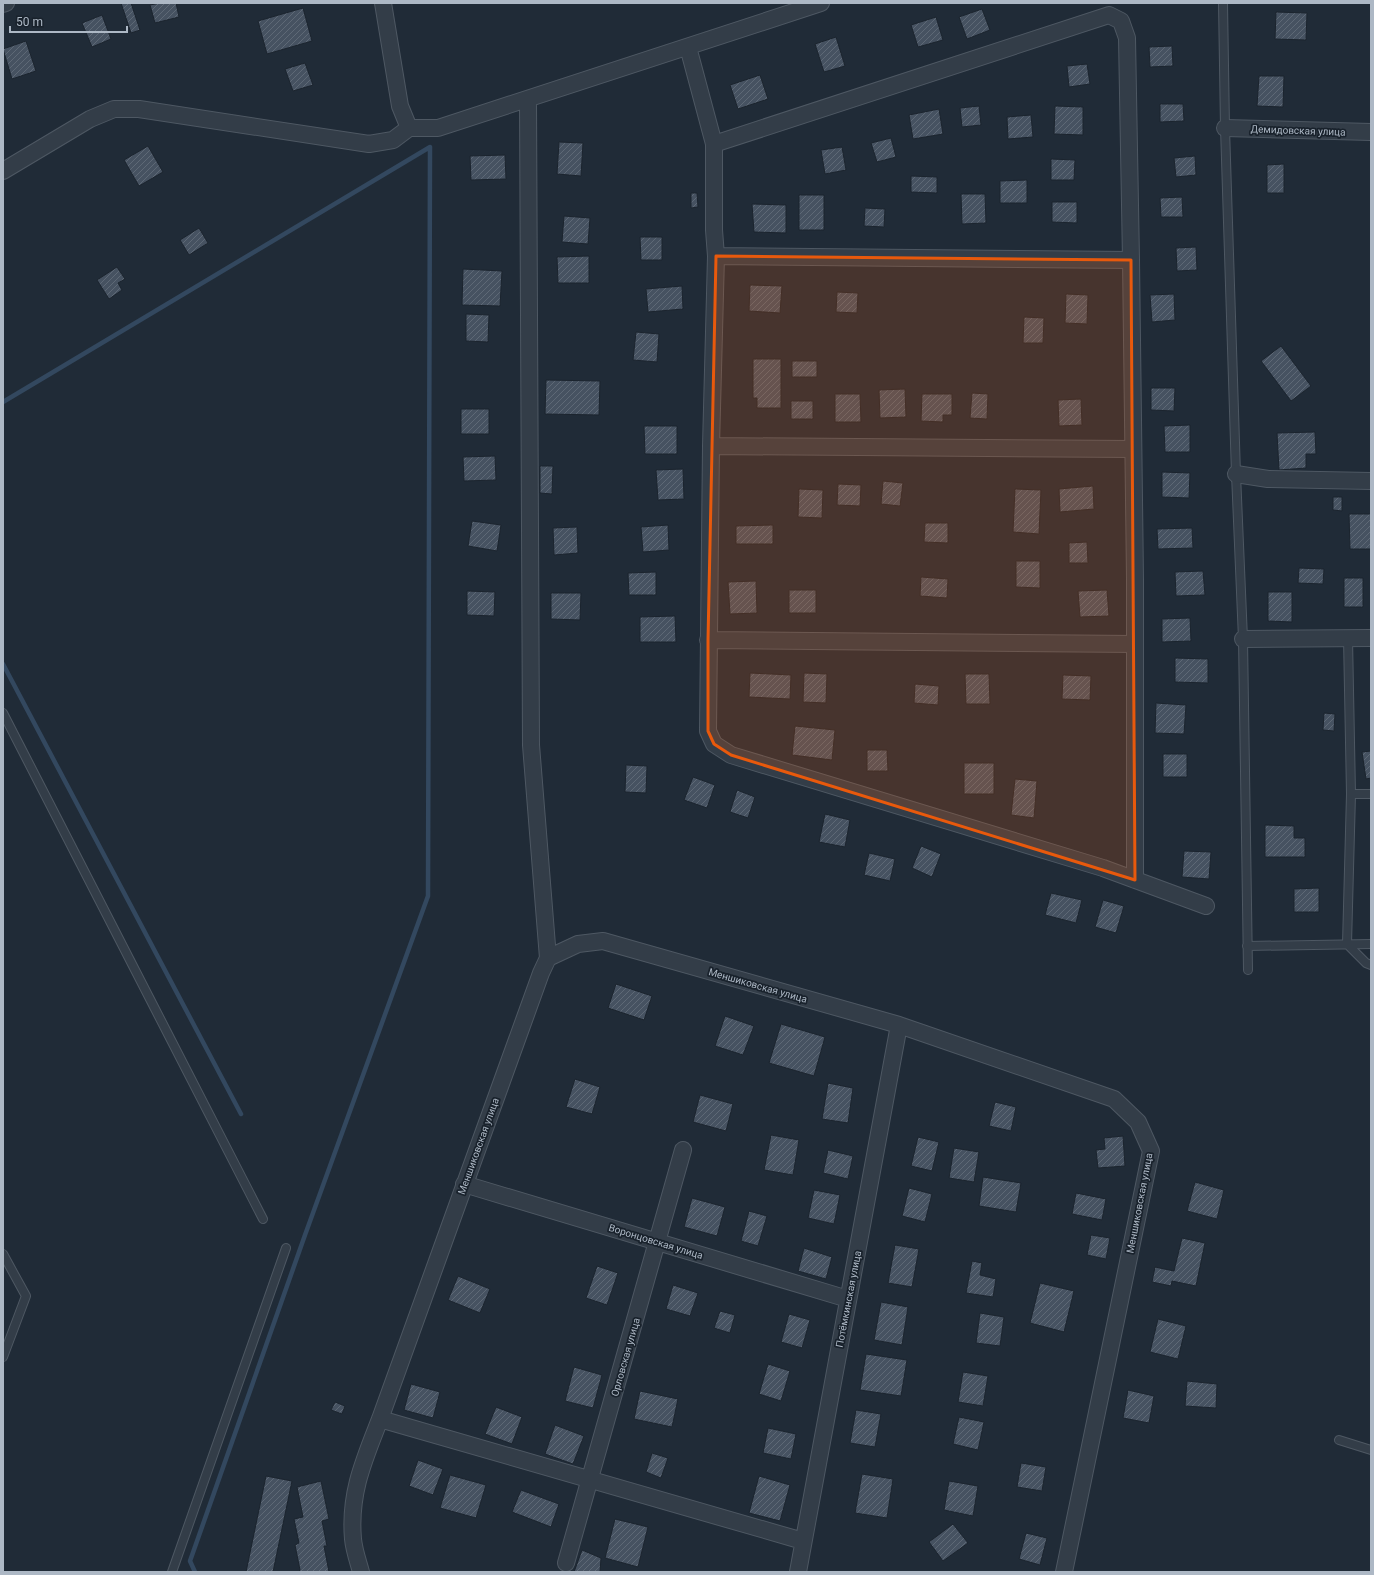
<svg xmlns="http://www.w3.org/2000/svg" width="1374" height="1575" font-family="Roboto,sans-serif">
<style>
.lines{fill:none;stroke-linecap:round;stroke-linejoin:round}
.stream{stroke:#33485f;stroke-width:4.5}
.building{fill:url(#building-hatch);stroke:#1b242e}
.lane-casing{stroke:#4e5863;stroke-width:10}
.street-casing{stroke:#4e5863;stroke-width:18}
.lane{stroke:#333d48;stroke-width:8}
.street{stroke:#333d48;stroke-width:16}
.marked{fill:#e8590c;fill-opacity:0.2;stroke:#e8590c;stroke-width:3;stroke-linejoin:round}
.labels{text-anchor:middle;stroke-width:3.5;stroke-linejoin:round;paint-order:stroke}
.street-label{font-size:10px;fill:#adb8c5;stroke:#19222c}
</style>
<defs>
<pattern id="building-hatch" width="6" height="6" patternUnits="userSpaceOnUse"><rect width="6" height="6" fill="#465261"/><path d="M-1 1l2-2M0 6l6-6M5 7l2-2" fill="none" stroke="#5e6976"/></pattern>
</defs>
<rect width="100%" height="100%" fill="#202b37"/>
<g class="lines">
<path class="stream" d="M 3,402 L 430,147 L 428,896 L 305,1235 L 190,1561 L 195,1572
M 3,664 L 241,1114"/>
</g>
<path class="building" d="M 121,3 L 131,3 L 140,30 L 131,33 Z
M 160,3 L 176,3 L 179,17 L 155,23 L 150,5 Z
M 303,8 L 312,41 L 267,54 L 258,21 Z
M 982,9 L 990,30 L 967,39 L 959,17 Z
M 1276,12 L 1307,13 L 1306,40 L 1275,39 Z
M 102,15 L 111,39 L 92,47 L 82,23 Z
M 936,17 L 943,40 L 918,47 L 911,25 Z
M 836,37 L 845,66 L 824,72 L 815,44 Z
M 26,41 L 36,71 L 12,79 L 3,49 Z
M 1172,46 L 1173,66 L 1150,67 L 1149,47 Z
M 305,63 L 313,85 L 293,91 L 285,69 Z
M 1087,64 L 1090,84 L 1069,87 L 1067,66 Z
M 760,75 L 768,99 L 738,109 L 730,85 Z
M 1259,76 L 1284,76 L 1283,107 L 1257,106 Z
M 1160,104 L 1183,104 L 1184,121 L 1160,122 Z
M 979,106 L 981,125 L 962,127 L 960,108 Z
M 1055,106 L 1083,107 L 1083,135 L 1054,134 Z
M 939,109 L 943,134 L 913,139 L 909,115 Z
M 1031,115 L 1033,137 L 1008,139 L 1007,117 Z
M 891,138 L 896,157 L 877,162 L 871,143 Z
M 559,142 L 583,143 L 581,176 L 557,174 Z
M 148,146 L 163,172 L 139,186 L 124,160 Z
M 842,147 L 846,170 L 825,174 L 821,150 Z
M 505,155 L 506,179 L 471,180 L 470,156 Z
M 1195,156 L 1196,175 L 1176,177 L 1174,158 Z
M 1051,159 L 1075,160 L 1074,180 L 1051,180 Z
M 1284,164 L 1284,193 L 1267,193 L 1267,165 Z
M 911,176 L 937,177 L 937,193 L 911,192 Z
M 1027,180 L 1027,203 L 1000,203 L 1000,181 Z
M 691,193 L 697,193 L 698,207 L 691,208 Z
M 961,194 L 985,194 L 986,223 L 962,224 Z
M 799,195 L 824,195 L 824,230 L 799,230 Z
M 1182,197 L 1183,217 L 1161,217 L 1160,198 Z
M 1052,202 L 1077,202 L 1077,223 L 1052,222 Z
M 752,204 L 786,205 L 786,233 L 754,232 Z
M 865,208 L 885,209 L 884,227 L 864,226 Z
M 564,216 L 590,218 L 588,244 L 562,242 Z
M 199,228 L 208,243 L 189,255 L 180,240 Z
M 640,237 L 662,237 L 662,260 L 641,260 Z
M 1196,247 L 1197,270 L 1177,271 L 1176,248 Z
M 589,256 L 589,283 L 558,283 L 557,257 Z
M 117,267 L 125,279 L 118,283 L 122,290 L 109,299 L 97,280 Z
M 463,269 L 502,271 L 500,306 L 462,305 Z
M 750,285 L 782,286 L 780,313 L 749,311 Z
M 682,286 L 683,309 L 648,312 L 646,289 Z
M 837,292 L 858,293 L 857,313 L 836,312 Z
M 1066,294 L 1088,295 L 1087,324 L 1065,323 Z
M 1174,294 L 1175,320 L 1152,322 L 1150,295 Z
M 466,314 L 489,315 L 488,342 L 466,341 Z
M 1024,317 L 1044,318 L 1043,343 L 1023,343 Z
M 636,332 L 659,334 L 657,362 L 633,360 Z
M 1281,346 L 1311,386 L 1291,401 L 1261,361 Z
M 753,359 L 781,359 L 781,408 L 757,408 L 757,398 L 753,398 Z
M 792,361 L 817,361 L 817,377 L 792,377 Z
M 546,380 L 600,381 L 599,415 L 545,414 Z
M 1151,388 L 1175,388 L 1174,411 L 1151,410 Z
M 905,389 L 906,417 L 880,418 L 879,390 Z
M 972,393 L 988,394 L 987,419 L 970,418 Z
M 835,394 L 860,394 L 861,422 L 835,422 Z
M 922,394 L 952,394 L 952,415 L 943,415 L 943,422 L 921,421 Z
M 1081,399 L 1082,425 L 1059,426 L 1058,400 Z
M 791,401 L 813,401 L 813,419 L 791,419 Z
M 461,409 L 489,409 L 489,434 L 461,434 Z
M 1190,425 L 1190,452 L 1165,452 L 1164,426 Z
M 644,426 L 677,426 L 677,454 L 645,454 Z
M 1315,432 L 1316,454 L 1306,454 L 1306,468 L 1279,470 L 1277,433 Z
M 495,456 L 496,480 L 464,481 L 463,457 Z
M 540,466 L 553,466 L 552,494 L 540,493 Z
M 683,469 L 684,499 L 658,500 L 656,470 Z
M 1162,472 L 1190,473 L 1189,498 L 1162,497 Z
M 883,481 L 903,483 L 900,506 L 881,504 Z
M 838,484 L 861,485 L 860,506 L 837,505 Z
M 1093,486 L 1094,509 L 1060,512 L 1059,489 Z
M 799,489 L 823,490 L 822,518 L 798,517 Z
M 1015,489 L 1041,490 L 1039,534 L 1013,532 Z
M 1333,497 L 1342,497 L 1342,511 L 1333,510 Z
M 1349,514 L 1371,514 L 1371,549 L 1350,549 Z
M 472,521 L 501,525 L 497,551 L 468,546 Z
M 925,523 L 948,523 L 948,543 L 924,542 Z
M 668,525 L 669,550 L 643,552 L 641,527 Z
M 773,525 L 773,544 L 736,544 L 736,526 Z
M 577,527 L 578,553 L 554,555 L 553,528 Z
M 1192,528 L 1193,548 L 1158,549 L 1157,529 Z
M 1087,542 L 1088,563 L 1069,563 L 1069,543 Z
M 1016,561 L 1040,561 L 1040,588 L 1016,587 Z
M 1299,568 L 1324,569 L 1323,584 L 1298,583 Z
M 1203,571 L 1205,595 L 1176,596 L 1175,572 Z
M 656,572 L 656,595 L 629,595 L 628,573 Z
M 921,577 L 948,579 L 947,598 L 920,596 Z
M 1344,578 L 1363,578 L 1363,607 L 1344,607 Z
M 756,581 L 757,613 L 730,614 L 728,582 Z
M 789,590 L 816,590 L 816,613 L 789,613 Z
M 1107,590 L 1109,616 L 1080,617 L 1078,591 Z
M 467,591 L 495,592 L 494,616 L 467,615 Z
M 1268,592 L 1292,592 L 1292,622 L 1268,621 Z
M 551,593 L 581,593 L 580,620 L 551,619 Z
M 675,616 L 676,642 L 640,642 L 640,617 Z
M 1190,618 L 1191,641 L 1162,642 L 1162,619 Z
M 1175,658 L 1208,659 L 1208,683 L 1175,682 Z
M 750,673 L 791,675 L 790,699 L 749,697 Z
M 804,673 L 827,674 L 826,703 L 803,702 Z
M 965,674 L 989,674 L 990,704 L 966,704 Z
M 1063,675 L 1091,676 L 1090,700 L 1062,699 Z
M 915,684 L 939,686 L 938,705 L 914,703 Z
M 1156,703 L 1186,705 L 1184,734 L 1155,733 Z
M 1324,713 L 1335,714 L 1334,731 L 1323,730 Z
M 795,726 L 835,730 L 832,760 L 792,755 Z
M 867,750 L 887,750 L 888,771 L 867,771 Z
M 1371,751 L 1371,778 L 1366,779 L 1362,752 Z
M 1163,754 L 1187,754 L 1187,777 L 1163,777 Z
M 964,763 L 994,763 L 994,794 L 964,794 Z
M 626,765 L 647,766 L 646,793 L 625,792 Z
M 693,777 L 715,785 L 707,808 L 684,800 Z
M 1015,779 L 1037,781 L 1034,818 L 1011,815 Z
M 737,790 L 755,797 L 748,818 L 730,812 Z
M 825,814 L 850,820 L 845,847 L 819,842 Z
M 1265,825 L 1294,826 L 1294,838 L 1305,838 L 1305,857 L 1265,857 Z
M 921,846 L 941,854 L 932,877 L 912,868 Z
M 1184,851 L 1211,852 L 1209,879 L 1182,877 Z
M 869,853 L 895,859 L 890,881 L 864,875 Z
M 1319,888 L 1319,912 L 1294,912 L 1294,889 Z
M 1051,893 L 1082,900 L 1076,923 L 1045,915 Z
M 1103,900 L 1124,906 L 1116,933 L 1095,927 Z
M 616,984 L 652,996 L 644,1020 L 608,1008 Z
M 725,1016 L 754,1026 L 743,1055 L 715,1046 Z
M 781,1024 L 825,1037 L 814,1076 L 769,1063 Z
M 575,1079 L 600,1087 L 592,1114 L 566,1107 Z
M 828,1083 L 853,1088 L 848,1123 L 822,1119 Z
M 700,1095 L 733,1104 L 726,1131 L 693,1122 Z
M 995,1102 L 1016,1107 L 1011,1131 L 989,1126 Z
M 771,1135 L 799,1140 L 793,1175 L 764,1170 Z
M 1123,1136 L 1125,1166 L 1098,1168 L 1096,1150 L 1105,1149 L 1104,1138 Z
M 918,1137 L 939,1142 L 932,1171 L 911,1166 Z
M 954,1148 L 979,1152 L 974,1182 L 949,1178 Z
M 828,1150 L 853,1156 L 848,1179 L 823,1173 Z
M 983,1177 L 1021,1183 L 1016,1212 L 979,1206 Z
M 1195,1182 L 1224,1190 L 1217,1219 L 1187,1211 Z
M 909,1188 L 932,1194 L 925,1222 L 902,1216 Z
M 814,1190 L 840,1195 L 834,1224 L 808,1218 Z
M 1076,1193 L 1106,1199 L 1102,1220 L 1072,1214 Z
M 692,1198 L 725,1207 L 717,1236 L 684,1227 Z
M 749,1211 L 767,1216 L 758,1246 L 741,1241 Z
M 1091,1235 L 1110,1238 L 1106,1259 L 1087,1255 Z
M 1182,1238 L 1205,1243 L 1196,1286 L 1172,1281 L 1171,1286 L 1152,1282 L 1155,1267 L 1174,1271 Z
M 895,1245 L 919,1249 L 912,1287 L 888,1283 Z
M 804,1248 L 832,1257 L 826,1279 L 798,1271 Z
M 972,1261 L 982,1263 L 980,1275 L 996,1279 L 993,1297 L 966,1293 Z
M 597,1266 L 618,1273 L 607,1305 L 586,1298 Z
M 458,1276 L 490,1289 L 480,1313 L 448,1300 Z
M 1040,1283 L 1074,1291 L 1064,1332 L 1030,1323 Z
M 673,1285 L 698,1293 L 690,1316 L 666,1309 Z
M 881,1302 L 908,1307 L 902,1345 L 874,1340 Z
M 720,1311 L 735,1315 L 730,1333 L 714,1328 Z
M 980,1313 L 1004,1317 L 1000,1346 L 976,1343 Z
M 789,1314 L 810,1320 L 802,1348 L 781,1342 Z
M 1158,1319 L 1186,1326 L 1178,1359 L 1150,1352 Z
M 866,1354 L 907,1360 L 901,1396 L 860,1390 Z
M 768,1364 L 790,1371 L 781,1401 L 759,1394 Z
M 574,1367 L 602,1375 L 593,1408 L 565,1401 Z
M 963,1372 L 988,1376 L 983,1406 L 958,1402 Z
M 1187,1381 L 1217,1384 L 1216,1408 L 1185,1406 Z
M 411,1384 L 440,1392 L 433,1418 L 404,1410 Z
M 1128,1390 L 1154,1396 L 1149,1423 L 1123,1418 Z
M 640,1391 L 678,1399 L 672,1427 L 634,1419 Z
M 335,1402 L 345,1406 L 342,1414 L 331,1410 Z
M 496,1407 L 522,1417 L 512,1444 L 485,1434 Z
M 856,1410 L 881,1414 L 875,1447 L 850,1443 Z
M 959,1417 L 984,1422 L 978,1450 L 953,1444 Z
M 555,1425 L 584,1436 L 573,1464 L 545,1454 Z
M 768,1428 L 796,1434 L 791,1459 L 763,1453 Z
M 652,1453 L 668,1458 L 661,1478 L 646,1472 Z
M 418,1460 L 443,1469 L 433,1495 L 409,1486 Z
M 1021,1463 L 1046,1467 L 1042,1491 L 1017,1487 Z
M 862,1474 L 893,1479 L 887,1518 L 855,1513 Z
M 450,1475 L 486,1485 L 476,1518 L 440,1508 Z
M 266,1476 L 292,1481 L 273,1572 L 246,1572 Z
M 759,1476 L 790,1485 L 780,1521 L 749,1513 Z
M 321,1481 L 329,1519 L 322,1521 L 327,1546 L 324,1546 L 329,1572 L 298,1572 L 300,1570 L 295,1545 L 299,1543 L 294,1519 L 303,1517 L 297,1487 Z
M 949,1481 L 978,1486 L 973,1516 L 944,1510 Z
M 521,1490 L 559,1504 L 551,1527 L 512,1512 Z
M 615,1519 L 648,1527 L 638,1567 L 605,1558 Z
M 953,1524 L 968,1543 L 943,1561 L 929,1542 Z
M 1026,1533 L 1047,1538 L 1040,1565 L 1019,1559 Z
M 582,1550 L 601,1558 L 600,1572 L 574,1572 Z"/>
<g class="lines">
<defs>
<path id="lane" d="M 1223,3 L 1225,128 L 1236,474 L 1243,639 L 1248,970
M 1348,638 L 1351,794 L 1347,944 L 1366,963 L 1371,965
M 3,713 L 263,1219
M 1351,794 L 1371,794
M 1247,946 L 1371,944
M 3,1254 L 26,1296 L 3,1357
M 1339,1440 L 1371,1450
M 172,1572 L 286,1248"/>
<path id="street" d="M 383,3 L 400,106 L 409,128 L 438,128 L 821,3
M 3,4 L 6,3
M 688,47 L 714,144 L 714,230 L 716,256 L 711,446 L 708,731 L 714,744 L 731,755 L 1103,868 L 1206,906
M 528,100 L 531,745 L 548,958
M 1225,128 L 1371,132
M 714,144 L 1109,15 L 1121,21 L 1127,38 L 1131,260 L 716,256
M 3,171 L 90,119 L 114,109 L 139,109 L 369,144 L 393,140 L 409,128
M 1131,260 L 1135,579 L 1135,880
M 711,446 L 1133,449
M 1236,474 L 1268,479 L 1371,481
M 1243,639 L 1371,638
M 708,640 L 1135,644
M 464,1184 L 848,1299
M 380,1419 L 803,1541
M 566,1563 L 683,1150
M 361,1572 C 358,1561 354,1550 353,1539 C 349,1493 364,1460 380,1419 L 541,973 L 548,958 L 578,944 L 603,941 L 899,1025 L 1114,1099 L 1138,1122 L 1151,1151 L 1064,1572
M 798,1572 L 899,1025"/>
</defs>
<use href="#lane" class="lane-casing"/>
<use href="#street" class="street-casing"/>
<use href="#lane" class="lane"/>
<use href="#street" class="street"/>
</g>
<path class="marked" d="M 716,256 L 1131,260 L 1135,880 L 731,755 L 714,744 L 708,731 L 708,640 Z"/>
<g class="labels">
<g class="street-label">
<text transform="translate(1298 130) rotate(2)" y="4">Демидовская улица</text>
<text transform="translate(758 985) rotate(16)" y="4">Меншиковская улица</text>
<text transform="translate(478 1146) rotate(-70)" y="4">Меншиковская улица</text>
<text transform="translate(1139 1203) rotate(-79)" y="4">Меншиковская улица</text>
<text transform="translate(656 1241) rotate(17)" y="4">Воронцовская улица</text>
<text transform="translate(848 1299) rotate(-79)" y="4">Потёмкинская улица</text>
<text transform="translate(625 1357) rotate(-74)" y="4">Орловская улица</text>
</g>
</g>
<rect width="1374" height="1575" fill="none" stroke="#adb8c5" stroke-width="8"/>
<path d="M10 26v6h117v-6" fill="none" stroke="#adb8c5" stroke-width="2"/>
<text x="16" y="26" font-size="12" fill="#adb8c5" stroke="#19222c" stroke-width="3" paint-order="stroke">50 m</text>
</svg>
